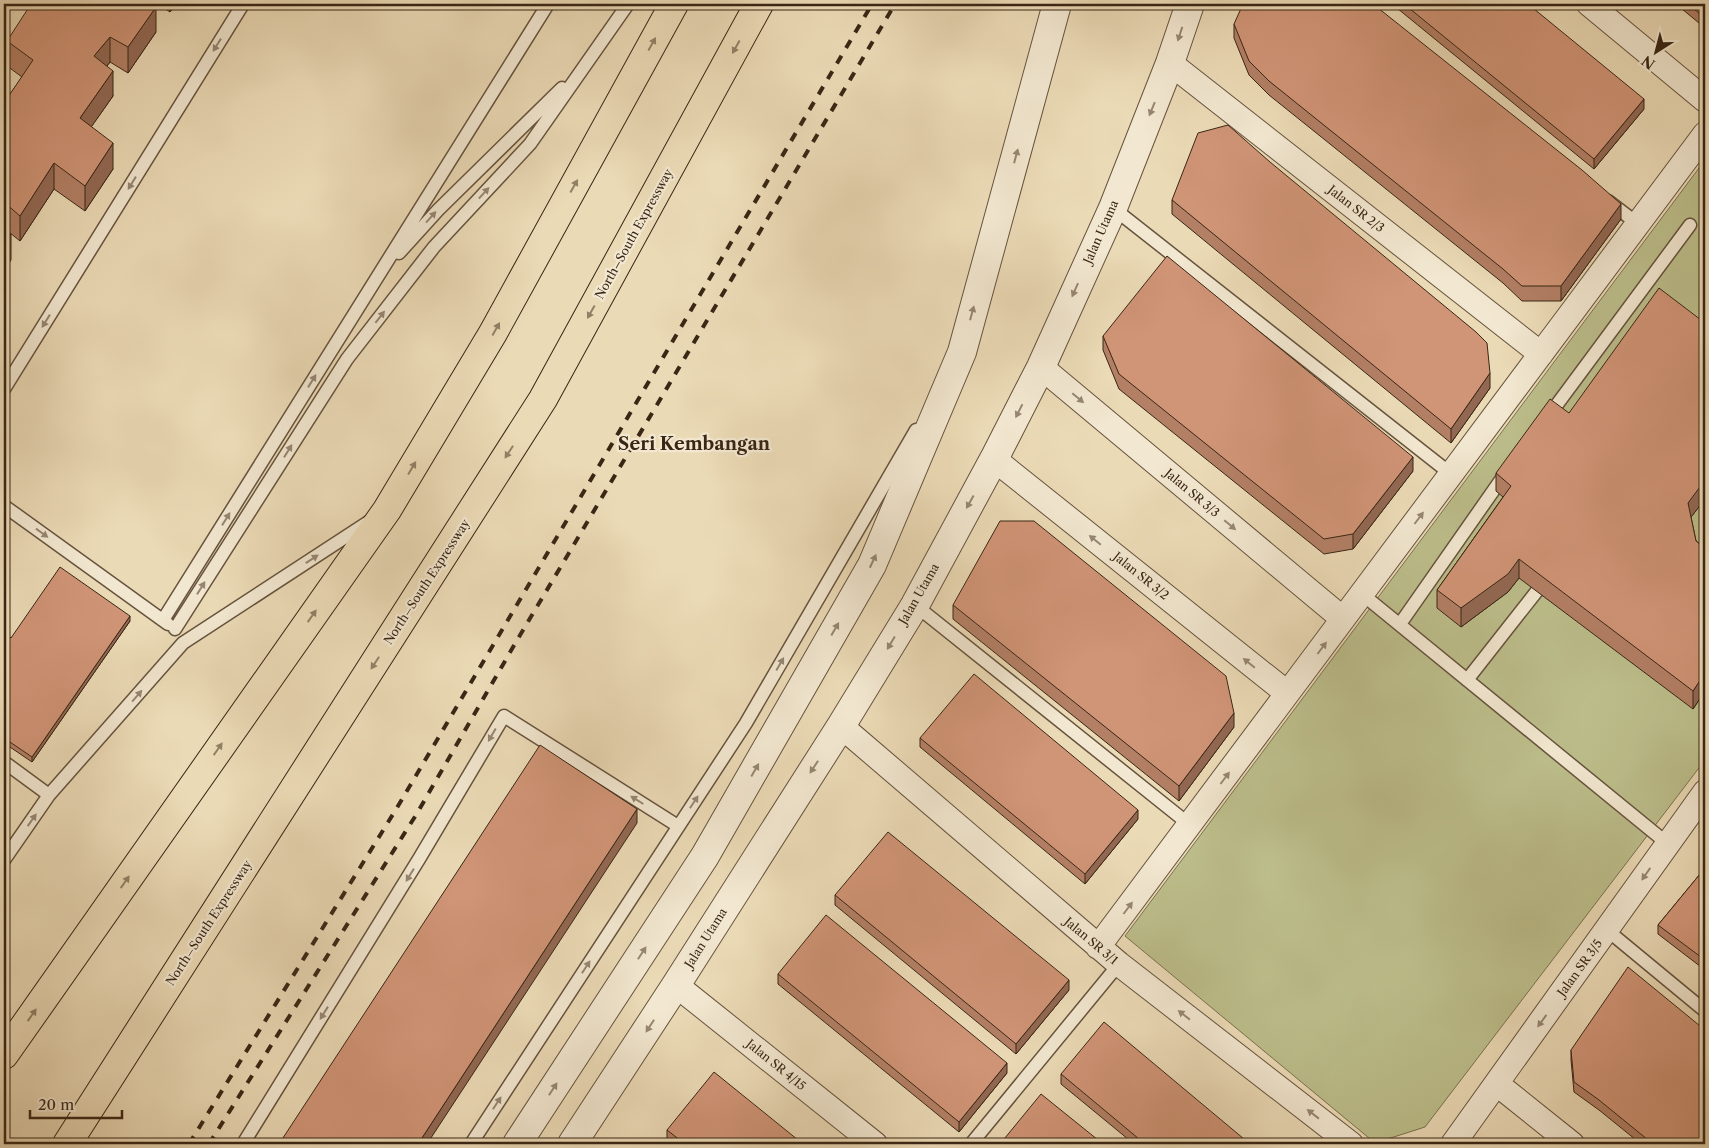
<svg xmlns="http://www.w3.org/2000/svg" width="1709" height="1148" font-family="'Libre Caslon Text',serif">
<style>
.garden{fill:#bcbe8b;stroke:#7a7250}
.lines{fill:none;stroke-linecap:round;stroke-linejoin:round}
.service-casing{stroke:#66533d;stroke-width:15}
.minor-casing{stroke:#66533d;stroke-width:26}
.tertiary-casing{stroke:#66533d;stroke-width:30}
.motorway-casing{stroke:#392615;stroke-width:30}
.service{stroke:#f2e7d0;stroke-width:12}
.minor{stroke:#f2e7d0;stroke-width:24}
.tertiary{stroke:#f2e7d0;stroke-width:28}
.motorway{stroke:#ebdab6;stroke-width:28}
.rail{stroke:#392615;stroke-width:4;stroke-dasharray:9 9;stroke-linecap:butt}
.wall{fill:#b37f65;stroke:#392615}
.shaded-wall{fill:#926853;stroke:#392615}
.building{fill:#d09476;stroke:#392615}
.oneway{fill:#968672}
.oneway2{fill:#928066}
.labels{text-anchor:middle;stroke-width:4.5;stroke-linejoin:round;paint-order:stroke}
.street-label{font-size:12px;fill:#392615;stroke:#f2e7d0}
.district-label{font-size:18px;font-weight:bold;fill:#392615;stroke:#f2e7d0}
</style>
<rect width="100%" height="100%" fill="#ebdab6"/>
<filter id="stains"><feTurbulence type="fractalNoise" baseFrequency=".004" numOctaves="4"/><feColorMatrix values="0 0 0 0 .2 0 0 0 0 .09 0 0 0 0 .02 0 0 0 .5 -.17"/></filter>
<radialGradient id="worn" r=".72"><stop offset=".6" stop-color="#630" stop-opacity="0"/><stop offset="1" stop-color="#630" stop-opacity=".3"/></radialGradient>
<path class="garden" d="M 1705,160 L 1705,760 L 1425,1127 L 1375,1143 L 1125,936 Z"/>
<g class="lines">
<defs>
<path id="service" d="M 1608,201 L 1638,224
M 1113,208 L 1451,474
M 399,253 L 438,210 L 562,88
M 4,389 L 243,4
M 1547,418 L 1690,225
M 4,513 L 7,508 L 168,624
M 1362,594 L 1668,844
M 915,605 L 1190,825
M 163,620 L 548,4
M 1400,624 L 1505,474
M 175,629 L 347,359 L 434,247 L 530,144 L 628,4
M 1467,680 L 1544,582
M 4,762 L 49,795
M 4,860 L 49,795 L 183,643 L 370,521
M 1607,930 L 1705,1011
M 243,1144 L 419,859 L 504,716 L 678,826
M 471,1144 L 746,723 L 916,430
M 971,1144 L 1119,964"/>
<path id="minor" d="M 1589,4 L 1705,100
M 1170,63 L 1541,354
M 1041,367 L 1343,619
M 994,459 L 1287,693
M 841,726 L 1119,964 L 1351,1144
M 1098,947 L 1705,134
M 676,985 L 875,1144
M 1497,1084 L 1572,1144
M 1453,1144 L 1705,792"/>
<path id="tertiary" d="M 517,1144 L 705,856 L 872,565 L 962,352 L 1057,4
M 572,1144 L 676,985 L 841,726 L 915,605 L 994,459 L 1041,367 L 1113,208 L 1170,63 L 1190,4"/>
<path id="motorway" d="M 4,1055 L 387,510 L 493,333 L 674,4
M 67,1144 L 543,399 L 759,4"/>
</defs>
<use href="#service" class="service-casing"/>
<use href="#minor" class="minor-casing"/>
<use href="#tertiary" class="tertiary-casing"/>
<use href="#motorway" class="motorway-casing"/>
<use href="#service" class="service"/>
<use href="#minor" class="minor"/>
<use href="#tertiary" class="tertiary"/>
<use href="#motorway" class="motorway"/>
<path class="rail" d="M 189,1144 L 395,811 L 872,4
M 209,1144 L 416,815 L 516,642 L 895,4"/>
</g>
<path class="wall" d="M 158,4 L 176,4 L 170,12 Z
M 1392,4 L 1528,4 L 1644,109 L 1594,169 Z
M 1676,4 L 1705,4 L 1705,28 Z
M 1234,24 L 1621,219 L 1561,301 L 1522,301 L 1503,283 L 1269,95 L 1249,75 L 1234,38 Z
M 156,32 L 128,73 L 110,62 L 107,66 L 113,96 L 91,127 L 113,169 L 85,211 L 54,189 L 20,241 L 4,228 L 4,103 L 22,77 L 7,66 L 7,41 Z
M 1172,200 L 1490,388 L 1451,443 L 1172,214 Z
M 1705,323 L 1705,499 L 1691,517 L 1696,541 L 1705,548 L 1705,691 L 1693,709 L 1519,578 L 1508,592 L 1461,627 L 1437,608 L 1437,590 L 1503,497 L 1496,491 L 1496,473 L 1569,413 Z
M 1103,336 L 1413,471 L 1353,549 L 1324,554 L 1119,389 L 1103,350 Z
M 953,605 L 1234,727 L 1179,801 L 953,619 Z
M 130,621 L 32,762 L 4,743 L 4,632 L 11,638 Z
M 920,738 L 1138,819 L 1085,884 L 920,747 Z
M 1705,868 L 1705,970 L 1658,934 L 1658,925 Z
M 835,895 L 1069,990 L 1016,1054 L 835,905 Z
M 778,974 L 1007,1073 L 959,1132 L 778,984 Z
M 1571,1050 L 1705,1144 L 1641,1144 L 1599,1110 L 1574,1092 L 1571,1060 Z
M 1061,1074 L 1250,1144 L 1134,1144 L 1061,1084 Z
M 667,1130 L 803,1144 L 673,1144 L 667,1140 Z"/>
<path class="shaded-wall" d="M 170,4 L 176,4 L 170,12 Z
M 156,7 L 156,32 L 128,73 L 128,47 Z
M 110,37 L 110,62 L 94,82 L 94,56 Z
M 113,71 L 113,96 L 80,143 L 80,118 Z
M 1644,99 L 1644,109 L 1594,169 L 1594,159 Z
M 113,143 L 113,169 L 85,211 L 85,186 Z
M 54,163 L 54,189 L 20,241 L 20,216 Z
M 1621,204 L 1621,219 L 1561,301 L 1561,286 Z
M 11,234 L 11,260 L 4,270 L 4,245 Z
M 1490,373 L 1490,388 L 1451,443 L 1451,429 Z
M 1413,457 L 1413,471 L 1353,549 L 1353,534 Z
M 1705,462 L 1705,499 L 1688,521 L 1688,503 Z
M 1519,559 L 1519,578 L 1508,592 L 1461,627 L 1461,608 Z
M 130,616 L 130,621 L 32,762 L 32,757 Z
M 1705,673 L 1705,691 L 1693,709 L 1693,691 Z
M 1234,713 L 1234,727 L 1179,801 L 1179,786 Z
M 637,809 L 637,823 L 427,1144 L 418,1144 Z
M 1138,810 L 1138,819 L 1085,884 L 1085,874 Z
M 1069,980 L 1069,990 L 1016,1054 L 1016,1044 Z
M 1007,1063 L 1007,1073 L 959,1132 L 959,1122 Z"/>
<path class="building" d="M 31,4 L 152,4 L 156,7 L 128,47 L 110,37 L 94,56 L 113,71 L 80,118 L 113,143 L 85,186 L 54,163 L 20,216 L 4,202 L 4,103 L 33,60 L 7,41 Z
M 1243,4 L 1373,4 L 1582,170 L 1621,204 L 1561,286 L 1522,286 L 1503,269 L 1269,81 L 1249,61 L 1234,24 Z
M 1404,4 L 1528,4 L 1644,99 L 1594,159 Z
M 1688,4 L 1705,4 L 1705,18 Z
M 1228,125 L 1270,162 L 1476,332 L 1487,343 L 1490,373 L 1451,429 L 1172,200 L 1198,133 Z
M 4,230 L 11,234 L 4,245 Z
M 1167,256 L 1413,457 L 1353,534 L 1324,539 L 1119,374 L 1103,336 Z
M 1659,288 L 1705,323 L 1705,462 L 1704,464 L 1705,466 L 1705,480 L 1688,503 L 1696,541 L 1705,548 L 1705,673 L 1693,691 L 1519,559 L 1508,574 L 1461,608 L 1437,590 L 1511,486 L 1496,473 L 1550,399 L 1569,413 Z
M 1000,521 L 1034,521 L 1226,676 L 1234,713 L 1179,786 L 953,605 Z
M 60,567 L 130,616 L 32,757 L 4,738 L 4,632 L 11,638 Z
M 974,674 L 1138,810 L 1085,874 L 920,738 Z
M 540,745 L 637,809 L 418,1144 L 279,1144 Z
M 888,832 L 1069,980 L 1016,1044 L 835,895 Z
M 1705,868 L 1705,960 L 1658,925 Z
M 826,915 L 1007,1063 L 959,1122 L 778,974 Z
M 1628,967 L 1705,1030 L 1705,1144 L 1653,1144 L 1599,1100 L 1574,1082 L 1571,1050 Z
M 1104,1022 L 1250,1144 L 1145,1144 L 1061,1074 Z
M 714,1072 L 803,1144 L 685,1144 L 667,1130 Z
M 1041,1094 L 1103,1144 L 1000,1144 Z"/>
<defs><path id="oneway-solid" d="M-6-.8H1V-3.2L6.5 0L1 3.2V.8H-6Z" transform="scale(1.25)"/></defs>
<g class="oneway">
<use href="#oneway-solid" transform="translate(1180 34) rotate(108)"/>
<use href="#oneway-solid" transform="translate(217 45) rotate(122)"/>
<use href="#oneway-solid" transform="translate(1152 109) rotate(112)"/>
<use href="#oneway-solid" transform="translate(1016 156) rotate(-75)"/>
<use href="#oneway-solid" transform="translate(132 183) rotate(122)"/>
<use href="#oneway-solid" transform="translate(484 193) rotate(-47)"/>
<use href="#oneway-solid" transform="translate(431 217) rotate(-48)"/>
<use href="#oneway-solid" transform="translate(1075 290) rotate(114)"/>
<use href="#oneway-solid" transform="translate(972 313) rotate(-75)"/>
<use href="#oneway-solid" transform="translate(380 317) rotate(-52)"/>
<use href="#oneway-solid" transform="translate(46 321) rotate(122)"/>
<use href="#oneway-solid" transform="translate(312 381) rotate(-58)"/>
<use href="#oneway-solid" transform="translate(1078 398) rotate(40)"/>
<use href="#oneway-solid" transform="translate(1019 411) rotate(117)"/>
<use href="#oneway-solid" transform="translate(288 451) rotate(-58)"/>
<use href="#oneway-solid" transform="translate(970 502) rotate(119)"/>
<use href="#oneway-solid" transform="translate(1419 518) rotate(-53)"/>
<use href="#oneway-solid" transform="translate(226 519) rotate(-58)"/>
<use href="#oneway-solid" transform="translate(1230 525) rotate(40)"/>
<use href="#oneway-solid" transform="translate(42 533) rotate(36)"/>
<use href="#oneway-solid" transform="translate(1095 540) rotate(-141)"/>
<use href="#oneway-solid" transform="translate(312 559) rotate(-33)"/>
<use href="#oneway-solid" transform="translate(873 561) rotate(-65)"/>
<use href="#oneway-solid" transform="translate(201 588) rotate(-58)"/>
<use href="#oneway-solid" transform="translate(835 629) rotate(-60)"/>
<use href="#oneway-solid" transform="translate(891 643) rotate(121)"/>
<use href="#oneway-solid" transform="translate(1322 648) rotate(-53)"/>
<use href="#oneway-solid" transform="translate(1249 663) rotate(-141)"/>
<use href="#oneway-solid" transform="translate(780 664) rotate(-60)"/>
<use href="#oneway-solid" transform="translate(137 696) rotate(-49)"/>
<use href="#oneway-solid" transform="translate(492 735) rotate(120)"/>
<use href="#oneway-solid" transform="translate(814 767) rotate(123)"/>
<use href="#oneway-solid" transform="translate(755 770) rotate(-60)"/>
<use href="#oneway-solid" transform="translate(1225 778) rotate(-53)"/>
<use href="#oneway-solid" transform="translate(637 800) rotate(-148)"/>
<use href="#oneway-solid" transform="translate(694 802) rotate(-57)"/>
<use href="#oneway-solid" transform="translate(32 820) rotate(-55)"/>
<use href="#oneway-solid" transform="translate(1646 874) rotate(125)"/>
<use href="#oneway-solid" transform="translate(410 875) rotate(122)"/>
<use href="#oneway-solid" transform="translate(1128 908) rotate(-53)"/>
<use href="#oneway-solid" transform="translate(642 953) rotate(-57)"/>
<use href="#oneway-solid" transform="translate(586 967) rotate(-57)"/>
<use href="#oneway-solid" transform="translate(324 1013) rotate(122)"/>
<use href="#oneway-solid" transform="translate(1184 1015) rotate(-142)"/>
<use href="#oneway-solid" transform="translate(1542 1021) rotate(126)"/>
<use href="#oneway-solid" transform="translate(650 1026) rotate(123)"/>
<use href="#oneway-solid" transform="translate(553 1089) rotate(-57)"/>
<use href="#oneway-solid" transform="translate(497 1103) rotate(-57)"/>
<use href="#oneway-solid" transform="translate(1313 1114) rotate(-142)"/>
</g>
<g class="oneway2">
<use href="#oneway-solid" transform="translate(652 44) rotate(-61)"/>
<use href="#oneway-solid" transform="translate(736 47) rotate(119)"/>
<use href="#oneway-solid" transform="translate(574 186) rotate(-61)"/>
<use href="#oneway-solid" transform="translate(591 312) rotate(119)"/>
<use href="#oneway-solid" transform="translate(496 329) rotate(-61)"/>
<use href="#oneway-solid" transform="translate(509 452) rotate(123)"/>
<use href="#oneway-solid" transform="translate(412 468) rotate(-59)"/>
<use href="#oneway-solid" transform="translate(312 616) rotate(-55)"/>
<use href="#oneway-solid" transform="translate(375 663) rotate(123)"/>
<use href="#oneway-solid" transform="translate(218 749) rotate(-55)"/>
<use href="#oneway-solid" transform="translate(125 882) rotate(-55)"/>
<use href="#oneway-solid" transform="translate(32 1015) rotate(-55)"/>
</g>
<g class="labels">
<g class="street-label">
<text transform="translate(1356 209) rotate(38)" y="4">Jalan SR 2/3</text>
<text transform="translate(1101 232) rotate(-66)" y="4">Jalan Utama</text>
<text transform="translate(634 234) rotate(-61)" y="4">North–South Expressway</text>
<text transform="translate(1192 493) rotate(40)" y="4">Jalan SR 3/3</text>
<text transform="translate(1141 576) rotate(39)" y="4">Jalan SR 3/2</text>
<text transform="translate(427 582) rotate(-57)" y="4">North–South Expressway</text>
<text transform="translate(919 594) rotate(-60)" y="4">Jalan Utama</text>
<text transform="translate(209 923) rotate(-57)" y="4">North–South Expressway</text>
<text transform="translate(706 938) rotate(-58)" y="4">Jalan Utama</text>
<text transform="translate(1091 941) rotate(40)" y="4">Jalan SR 3/1</text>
<text transform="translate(1580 968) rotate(-54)" y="4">Jalan SR 3/5</text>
<text transform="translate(776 1065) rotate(39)" y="4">Jalan SR 4/15</text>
</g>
<g class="district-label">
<text x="694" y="450">Seri Kembangan</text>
</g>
</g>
<rect width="1709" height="1148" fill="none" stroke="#ebdab6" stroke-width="20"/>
<rect x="5" y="5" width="1699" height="1138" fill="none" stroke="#392615" stroke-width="2.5"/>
<rect x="10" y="10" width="1689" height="1128" fill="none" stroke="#392615"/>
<g transform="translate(1656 52) rotate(216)" stroke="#f2e7d0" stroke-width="4" paint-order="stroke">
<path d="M0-4L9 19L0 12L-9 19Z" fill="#392615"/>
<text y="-8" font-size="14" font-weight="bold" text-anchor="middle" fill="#392615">N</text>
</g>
<path d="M30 1110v8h92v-8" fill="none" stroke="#392615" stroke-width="2.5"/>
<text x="38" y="1110" font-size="15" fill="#392615" stroke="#f2e7d0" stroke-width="4" paint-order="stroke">20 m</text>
<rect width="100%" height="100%" filter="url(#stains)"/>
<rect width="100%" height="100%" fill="url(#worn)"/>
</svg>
